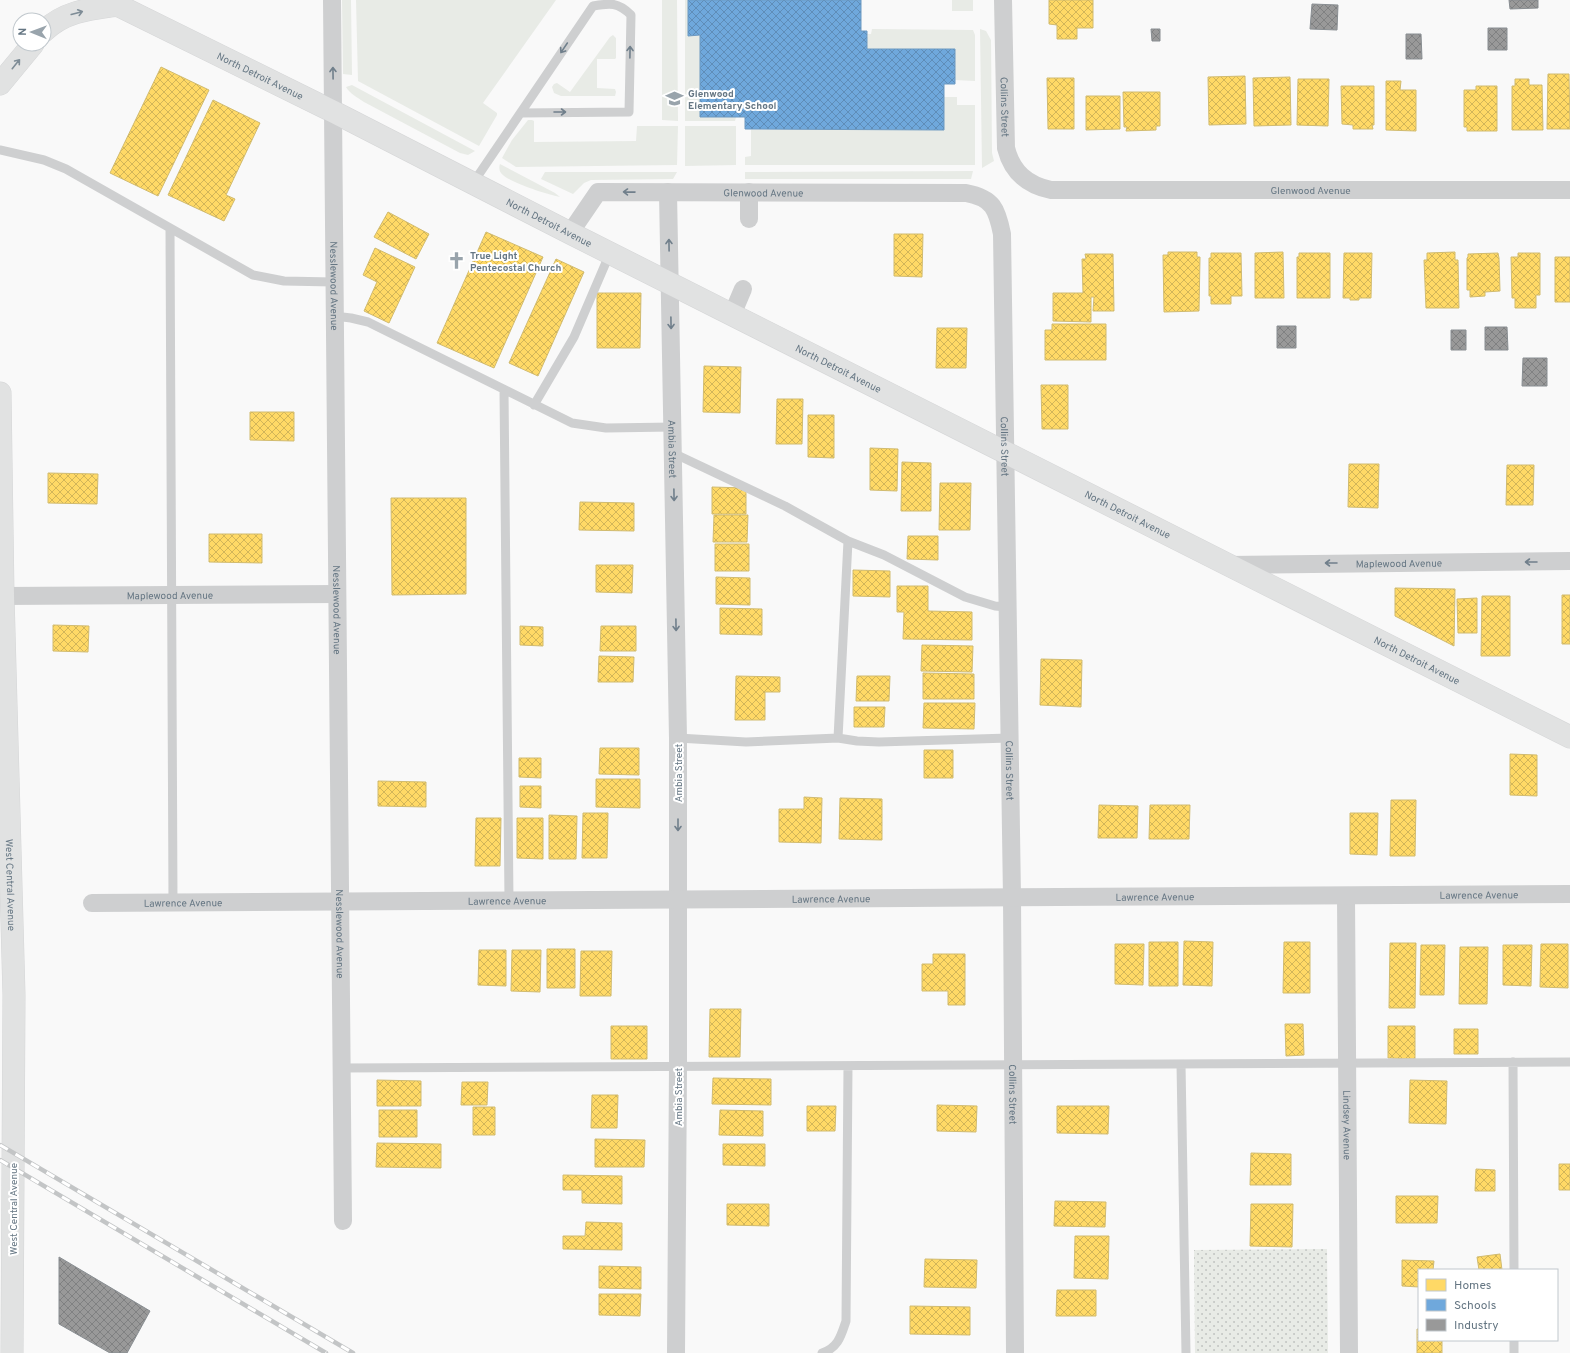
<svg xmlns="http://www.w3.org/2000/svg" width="1570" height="1353" font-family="Overpass,sans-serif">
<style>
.grass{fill:#e8ebe6}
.park{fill:url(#park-dots)}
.homes{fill:url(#homes-cross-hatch);stroke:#d1bb6f}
.schools{fill:url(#schools-cross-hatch);stroke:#6c99c1}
.industry{fill:url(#industry-cross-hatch);stroke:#898e92}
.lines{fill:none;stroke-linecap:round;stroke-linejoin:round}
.secondary-casing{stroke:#d5d6d7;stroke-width:23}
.primary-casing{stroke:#d5d6d7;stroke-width:23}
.lane{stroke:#cecfd0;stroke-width:9}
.street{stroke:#cecfd0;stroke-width:18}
.secondary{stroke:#e1e2e2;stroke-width:22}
.primary{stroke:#e1e2e2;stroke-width:22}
.rail-casing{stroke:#c3c5c6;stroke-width:4.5}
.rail{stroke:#fff;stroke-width:3;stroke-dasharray:9;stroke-linecap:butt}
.oneway{stroke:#7e8c96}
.oneway2{stroke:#707f8b}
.labels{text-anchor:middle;stroke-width:4;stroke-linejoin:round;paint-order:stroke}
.street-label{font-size:10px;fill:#657683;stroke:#fff}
.poi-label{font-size:10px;font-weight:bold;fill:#657683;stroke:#fff;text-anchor:start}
</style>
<defs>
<pattern id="park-dots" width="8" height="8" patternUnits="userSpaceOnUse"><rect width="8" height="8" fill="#e8ebe6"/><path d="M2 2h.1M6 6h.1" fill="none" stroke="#c0c3c0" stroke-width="1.8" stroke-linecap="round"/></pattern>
<pattern id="homes-cross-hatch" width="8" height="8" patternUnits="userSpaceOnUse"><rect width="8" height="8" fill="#ffd966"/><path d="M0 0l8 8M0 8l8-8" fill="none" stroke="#d2b559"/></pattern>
<pattern id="schools-cross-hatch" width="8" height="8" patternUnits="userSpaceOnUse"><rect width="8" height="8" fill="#6fa8dc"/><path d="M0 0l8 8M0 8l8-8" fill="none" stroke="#5f8db8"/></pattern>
<pattern id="industry-cross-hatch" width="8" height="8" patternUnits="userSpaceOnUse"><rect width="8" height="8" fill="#999"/><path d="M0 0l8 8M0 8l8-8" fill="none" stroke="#808182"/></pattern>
</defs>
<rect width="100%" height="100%" fill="#f9f9f9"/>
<path class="grass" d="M 342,0 L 351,0 L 352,75 L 343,74 Z
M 356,0 L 556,0 L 483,103 L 497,113 L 497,115 L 479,146 L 358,81 Z
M 662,0 L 677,0 L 678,121 L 662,120 Z
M 685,0 L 688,0 L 688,35 L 700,35 L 700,117 L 736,117 L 735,121 L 685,121 Z
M 952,0 L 973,0 L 973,11 L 952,11 Z
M 872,29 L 973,30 L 975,35 L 975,81 L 955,80 L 955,49 L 867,49 L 866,34 L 871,34 Z
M 980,29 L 986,31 L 991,40 L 992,153 L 994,161 L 982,168 Z
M 613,35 L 616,38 L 616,58 L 615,59 L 597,59 L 597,88 L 615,89 L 616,92 L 615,96 L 561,96 L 554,93 L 552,87 L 554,84 L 557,83 L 570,92 L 610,37 Z
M 352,85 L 475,151 L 468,155 L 460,153 L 364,102 C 357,97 350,94 346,87 Z
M 944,97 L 957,97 L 957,105 L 975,105 L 975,165 L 745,165 L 745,157 L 751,156 L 751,130 L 943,130 Z
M 528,120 L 532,120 L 534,121 L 534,142 L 636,141 L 637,126 L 678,126 L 677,165 L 516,167 L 502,158 L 512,140 Z
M 685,126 L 736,126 L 736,165 L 685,166 Z
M 500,164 L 555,193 L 560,197 C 549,195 507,182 501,173 C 499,170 499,167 500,164 Z
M 973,171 L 971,179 L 745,179 L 745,172 Z
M 545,172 L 677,172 L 673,179 L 591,180 L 584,183 L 573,194 L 541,179 Z"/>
<path class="park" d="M 1327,1249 L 1328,1353 L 1195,1353 L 1194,1250 Z"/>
<path class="homes" d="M 1049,0 L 1093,0 L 1093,28 L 1077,28 L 1077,39 L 1057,39 L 1057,25 L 1049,24 Z
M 161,67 L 209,90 L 158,196 L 110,173 Z
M 1548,74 L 1569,74 L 1570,129 L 1547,129 Z
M 1245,76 L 1246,124 L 1209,125 L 1208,77 Z
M 1290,77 L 1291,125 L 1254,126 L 1253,78 Z
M 1047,78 L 1074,78 L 1074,129 L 1048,129 Z
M 1298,79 L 1329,79 L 1328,126 L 1297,125 Z
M 1515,79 L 1529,79 L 1529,85 L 1542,85 L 1543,130 L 1512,130 L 1512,86 L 1515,86 Z
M 1386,81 L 1401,81 L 1400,90 L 1416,90 L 1416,131 L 1386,130 Z
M 1341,86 L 1374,86 L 1374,125 L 1372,125 L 1373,129 L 1353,129 L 1353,125 L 1342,124 Z
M 1476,86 L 1497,86 L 1497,131 L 1467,131 L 1467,127 L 1464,127 L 1464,90 L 1476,90 Z
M 1123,92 L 1160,92 L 1160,126 L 1156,126 L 1156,130 L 1126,131 L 1127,127 L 1124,127 Z
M 1086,96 L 1120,96 L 1120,129 L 1086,130 Z
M 213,100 L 260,123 L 226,195 L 235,199 L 224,221 L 168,195 Z
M 388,212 L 429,234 L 416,259 L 374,237 Z
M 486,232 L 543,257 L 494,368 L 437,343 Z
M 894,234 L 923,234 L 922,277 L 894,276 Z
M 375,248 L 415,267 L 389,323 L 364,311 L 377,282 L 363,275 Z
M 1168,252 L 1197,252 L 1197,257 L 1200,257 L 1199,311 L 1164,312 L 1163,255 L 1168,255 Z
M 1283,252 L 1284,298 L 1255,298 L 1255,253 Z
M 1455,252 L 1455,260 L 1458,260 L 1459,308 L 1426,308 L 1424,260 L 1427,260 L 1427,253 Z
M 1211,253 L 1241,253 L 1242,296 L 1231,296 L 1231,304 L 1211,304 L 1211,296 L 1209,296 L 1209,258 L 1211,258 Z
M 1299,253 L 1330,253 L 1330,298 L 1297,298 L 1297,257 L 1299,257 Z
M 1344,253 L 1372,253 L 1371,298 L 1359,298 L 1359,300 L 1350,300 L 1350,298 L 1343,298 Z
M 1498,253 L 1499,258 L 1500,291 L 1485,292 L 1485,296 L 1470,297 L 1470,290 L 1467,290 L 1467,258 L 1468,257 L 1468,254 Z
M 1518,253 L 1540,253 L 1540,295 L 1536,295 L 1536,308 L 1515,308 L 1515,298 L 1512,298 L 1511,257 L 1518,257 Z
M 1085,254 L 1113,254 L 1114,311 L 1093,311 L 1094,297 L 1091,297 L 1091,322 L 1053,321 L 1053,293 L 1083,293 L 1082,259 L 1086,259 Z
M 1555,257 L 1570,257 L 1570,302 L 1555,302 Z
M 556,259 L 584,272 L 538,376 L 509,363 Z
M 597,293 L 641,293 L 640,348 L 597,348 Z
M 1052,324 L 1106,324 L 1106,360 L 1045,360 L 1045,330 L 1052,330 Z
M 937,328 L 967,328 L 966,368 L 936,368 Z
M 704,366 L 741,367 L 740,413 L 703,412 Z
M 1041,385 L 1068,385 L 1068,429 L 1042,429 Z
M 777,399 L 803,399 L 802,444 L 776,444 Z
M 250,412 L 294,412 L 294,441 L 250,440 Z
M 808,415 L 834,415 L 834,458 L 808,457 Z
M 870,448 L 898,449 L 897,491 L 870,490 Z
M 902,462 L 931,463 L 931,511 L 901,511 Z
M 1349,464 L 1379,464 L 1378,508 L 1348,507 Z
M 1507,465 L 1534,465 L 1533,505 L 1506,505 Z
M 48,473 L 98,474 L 97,504 L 48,503 Z
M 940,483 L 971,483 L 970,530 L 939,530 Z
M 712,487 L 746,488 L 746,514 L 712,514 Z
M 391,498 L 466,498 L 466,594 L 392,595 Z
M 580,502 L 634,503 L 634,531 L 579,530 Z
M 714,515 L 748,515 L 747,542 L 713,542 Z
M 209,534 L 262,534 L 262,563 L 209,562 Z
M 908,536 L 938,536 L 938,560 L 907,559 Z
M 715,544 L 749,544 L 749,571 L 715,571 Z
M 596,565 L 633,565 L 632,593 L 596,592 Z
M 853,570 L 890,571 L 890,597 L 853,596 Z
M 716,577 L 750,578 L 750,605 L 716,604 Z
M 897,586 L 928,586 L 928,611 L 972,612 L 972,640 L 903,639 L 904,612 L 897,612 Z
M 1395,588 L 1455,589 L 1454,646 L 1395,616 Z
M 1562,595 L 1570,595 L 1570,644 L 1562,644 Z
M 1482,596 L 1510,596 L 1510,656 L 1481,656 Z
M 1477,598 L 1477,633 L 1458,633 L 1457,599 Z
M 720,608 L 762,609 L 762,635 L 720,634 Z
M 53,625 L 89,626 L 88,652 L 53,651 Z
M 520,626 L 543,627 L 543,646 L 520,645 Z
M 601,626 L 636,626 L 636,651 L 600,651 Z
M 922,645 L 973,646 L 972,672 L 921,671 Z
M 599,656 L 634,657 L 633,682 L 598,682 Z
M 1041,659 L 1082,660 L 1081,707 L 1040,705 Z
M 923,673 L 974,674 L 974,699 L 923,699 Z
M 736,676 L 780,677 L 780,692 L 765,692 L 765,720 L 735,720 Z
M 857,676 L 890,676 L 889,701 L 856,701 Z
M 924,703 L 975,703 L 974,729 L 923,728 Z
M 854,707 L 885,707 L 884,727 L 854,727 Z
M 600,748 L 639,748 L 639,775 L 599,774 Z
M 924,750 L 953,750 L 953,778 L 924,778 Z
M 1510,754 L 1537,755 L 1537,796 L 1510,795 Z
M 519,758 L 541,758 L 541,778 L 519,777 Z
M 596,779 L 640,779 L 640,808 L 596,807 Z
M 378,781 L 426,782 L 426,807 L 378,806 Z
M 520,786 L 541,786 L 541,808 L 520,807 Z
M 804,797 L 822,798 L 821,843 L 779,842 L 779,809 L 804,809 Z
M 840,798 L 882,799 L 882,840 L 839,839 Z
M 1391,800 L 1416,800 L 1415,856 L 1390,856 Z
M 1099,805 L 1138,806 L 1137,838 L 1098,838 Z
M 1150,805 L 1190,805 L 1189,839 L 1149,839 Z
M 583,813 L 608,813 L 607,858 L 582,858 Z
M 1350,813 L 1378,813 L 1377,855 L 1350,854 Z
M 549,815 L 577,816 L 576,859 L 549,859 Z
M 476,818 L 501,818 L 500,866 L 475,866 Z
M 517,818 L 543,818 L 543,859 L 517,858 Z
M 1184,941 L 1213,942 L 1212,986 L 1183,985 Z
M 1149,942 L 1178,942 L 1178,986 L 1149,986 Z
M 1284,942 L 1310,942 L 1310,993 L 1283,993 Z
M 1390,943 L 1416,943 L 1415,1008 L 1389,1008 Z
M 1115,944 L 1144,944 L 1143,985 L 1115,984 Z
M 1541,944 L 1568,944 L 1568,988 L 1540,987 Z
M 1421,945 L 1445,945 L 1444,995 L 1420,995 Z
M 1503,945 L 1532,945 L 1531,986 L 1503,985 Z
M 1460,947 L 1488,947 L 1487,1004 L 1459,1004 Z
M 547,949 L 575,949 L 575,988 L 547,988 Z
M 479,950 L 506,950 L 506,986 L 478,985 Z
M 512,950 L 541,950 L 540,992 L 511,991 Z
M 581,951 L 612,951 L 611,996 L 580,996 Z
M 933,954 L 965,954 L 965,1005 L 948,1005 L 948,991 L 922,991 L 922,964 L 933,964 Z
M 710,1009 L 741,1009 L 740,1057 L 709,1057 Z
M 1285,1024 L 1303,1024 L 1304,1055 L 1286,1056 Z
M 611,1026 L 647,1026 L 647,1059 L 611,1059 Z
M 1388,1026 L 1415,1026 L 1415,1059 L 1388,1058 Z
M 1454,1029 L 1478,1029 L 1478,1054 L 1454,1054 Z
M 713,1078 L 771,1079 L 771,1105 L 712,1104 Z
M 377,1080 L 421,1081 L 421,1106 L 377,1106 Z
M 1410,1080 L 1447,1081 L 1446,1124 L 1409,1123 Z
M 462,1082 L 488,1082 L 487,1105 L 461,1105 Z
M 592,1095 L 618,1095 L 617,1128 L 591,1128 Z
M 937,1105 L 977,1106 L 976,1132 L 937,1131 Z
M 807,1106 L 836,1106 L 835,1131 L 807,1131 Z
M 1057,1106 L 1109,1106 L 1108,1134 L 1057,1133 Z
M 473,1107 L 495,1107 L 495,1135 L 473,1135 Z
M 379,1110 L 417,1110 L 417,1137 L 379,1137 Z
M 720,1110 L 763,1111 L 763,1136 L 719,1135 Z
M 595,1139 L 645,1140 L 644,1167 L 595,1167 Z
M 377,1143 L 441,1144 L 441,1168 L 376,1167 Z
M 723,1144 L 765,1144 L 765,1166 L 723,1165 Z
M 1251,1153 L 1291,1154 L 1291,1185 L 1250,1185 Z
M 1559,1164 L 1570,1164 L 1570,1190 L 1559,1190 Z
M 1476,1169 L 1495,1170 L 1495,1191 L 1475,1191 Z
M 563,1175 L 622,1176 L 622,1204 L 582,1203 L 582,1190 L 563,1190 Z
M 1396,1196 L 1438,1196 L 1437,1223 L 1396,1223 Z
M 1055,1201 L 1106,1202 L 1105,1227 L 1054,1226 Z
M 727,1204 L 769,1204 L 769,1226 L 727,1225 Z
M 1251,1204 L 1293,1204 L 1292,1247 L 1250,1246 Z
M 586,1222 L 622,1223 L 622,1250 L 563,1249 L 563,1236 L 585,1236 Z
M 1075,1236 L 1109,1236 L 1108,1279 L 1074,1278 Z
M 1500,1254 L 1502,1270 L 1479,1270 L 1477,1257 Z
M 925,1259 L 977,1260 L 976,1288 L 924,1287 Z
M 1402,1260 L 1434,1261 L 1433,1270 L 1419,1270 L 1419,1287 L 1402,1286 Z
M 599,1266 L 641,1267 L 641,1289 L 599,1288 Z
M 1057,1290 L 1096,1290 L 1096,1316 L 1056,1316 Z
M 599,1294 L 641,1294 L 640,1316 L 599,1315 Z
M 910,1306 L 970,1307 L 970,1335 L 910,1334 Z
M 1417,1329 L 1419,1329 L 1419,1340 L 1442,1340 L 1442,1353 L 1417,1353 Z"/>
<path class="schools" d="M 688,0 L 861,0 L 861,31 L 867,31 L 867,49 L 955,49 L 955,84 L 944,84 L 944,130 L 745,129 L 745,117 L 700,117 L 700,35 L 688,36 Z"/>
<path class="industry" d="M 1509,0 L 1538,0 L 1538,8 L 1510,9 Z
M 1312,4 L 1338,5 L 1337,30 L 1310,29 Z
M 1488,28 L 1507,28 L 1507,50 L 1488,50 Z
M 1151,29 L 1160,29 L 1160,41 L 1152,41 Z
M 1406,34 L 1421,34 L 1422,59 L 1406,59 Z
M 1277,326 L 1296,326 L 1296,348 L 1277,348 Z
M 1485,327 L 1507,327 L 1508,350 L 1485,350 Z
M 1451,330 L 1466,330 L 1466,350 L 1451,350 Z
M 1523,358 L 1547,358 L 1547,386 L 1522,386 Z
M 59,1257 L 150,1311 L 127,1353 L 110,1353 L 59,1324 Z"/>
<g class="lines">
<defs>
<g id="secondary">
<path d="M 44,31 C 65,11 90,9 118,5"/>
<path d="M 0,84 L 33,44"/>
<path id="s9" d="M 0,393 L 3,596 L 14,995 L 12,1353"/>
</g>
<g id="primary">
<path id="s10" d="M 107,0 L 334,112 L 570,233 L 1570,737"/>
</g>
</defs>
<use href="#secondary" class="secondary-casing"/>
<use href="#primary" class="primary-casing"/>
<path class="lane" d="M 0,150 L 44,160 L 66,169 L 253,275 L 284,281 L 333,282
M 473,183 L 593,6 C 610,3 618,2 631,15 L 629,112 L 521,113
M 170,228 L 173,903
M 334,316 L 351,318 L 368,322 L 572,423 L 606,428 L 673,427
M 504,390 L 509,901
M 534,405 L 574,337 L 610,253
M 673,453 L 785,506 L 848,541 L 884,555 L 965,597 L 995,606 L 1007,607
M 678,738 L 746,742 L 838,738 L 857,741 L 879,742 L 1009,738
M 838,738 L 848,541
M 1513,1062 L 1514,1270
M 1181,1064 L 1186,1353
M 342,1068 L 1570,1062
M 1514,1340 L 1514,1353
M 822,1353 C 838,1348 841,1336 846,1321 L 848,1066"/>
<g class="street">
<path id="s1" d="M 332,0 L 343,1221"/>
<path id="s2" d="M 1003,0 L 1006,148 C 1012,172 1027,185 1051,190 L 1570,190"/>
<path id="s3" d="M 668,192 L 678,738 L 678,1066 L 676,1353"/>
<path d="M 749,219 L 749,192"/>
<path id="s4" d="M 570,233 L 598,192 L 966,193 C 993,198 997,209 1002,234 L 1012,898 L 1015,1353"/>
<path d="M 732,315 L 743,289"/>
<path id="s5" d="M 1229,565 L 1570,561"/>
<path id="s6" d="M 3,596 L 337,594"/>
<path id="s7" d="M 1346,897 L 1349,1353"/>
<path id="s8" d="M 92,903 L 1570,894"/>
</g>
<use href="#secondary" class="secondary"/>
<use href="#primary" class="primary"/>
<defs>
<path id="rail" d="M 0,1145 L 353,1353
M 0,1160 L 326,1353"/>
</defs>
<use href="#rail" class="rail-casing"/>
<use href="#rail" class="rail"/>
</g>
<defs><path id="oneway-shaft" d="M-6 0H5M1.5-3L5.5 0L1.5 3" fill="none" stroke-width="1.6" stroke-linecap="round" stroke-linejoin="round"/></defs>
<g class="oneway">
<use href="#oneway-shaft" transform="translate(77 13) rotate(-15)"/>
<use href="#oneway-shaft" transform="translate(16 64) rotate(-51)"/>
</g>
<g class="oneway2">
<use href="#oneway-shaft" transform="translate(564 48) rotate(124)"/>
<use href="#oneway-shaft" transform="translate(630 52) rotate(-89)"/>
<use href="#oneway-shaft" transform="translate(333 73) rotate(-91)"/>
<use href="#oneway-shaft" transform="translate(560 112)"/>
<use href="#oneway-shaft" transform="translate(629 192) rotate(-179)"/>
<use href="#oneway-shaft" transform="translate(669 245) rotate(-91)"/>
<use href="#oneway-shaft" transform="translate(671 323) rotate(89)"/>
<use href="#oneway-shaft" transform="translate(674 495) rotate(89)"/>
<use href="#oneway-shaft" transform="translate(1531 562) rotate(180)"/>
<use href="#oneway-shaft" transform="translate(1331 563) rotate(180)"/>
<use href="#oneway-shaft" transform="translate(676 625) rotate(89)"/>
<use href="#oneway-shaft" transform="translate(678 825) rotate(90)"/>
</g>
<defs>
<symbol id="school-bare" viewBox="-9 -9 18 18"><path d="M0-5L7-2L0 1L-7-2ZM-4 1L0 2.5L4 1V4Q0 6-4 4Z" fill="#99a4ac" stroke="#fff" stroke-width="2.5" paint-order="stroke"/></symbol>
<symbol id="church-bare" viewBox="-9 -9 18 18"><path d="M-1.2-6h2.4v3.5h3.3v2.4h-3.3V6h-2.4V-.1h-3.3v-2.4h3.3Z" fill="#99a4ac" stroke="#fff" stroke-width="2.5" paint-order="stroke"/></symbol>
</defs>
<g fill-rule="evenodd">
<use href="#school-bare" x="662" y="86" width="25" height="25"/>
<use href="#church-bare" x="444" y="248" width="25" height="25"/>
</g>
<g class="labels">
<g class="street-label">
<text dy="4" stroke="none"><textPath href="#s10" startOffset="171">North Detroit Avenue</textPath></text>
<text dy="4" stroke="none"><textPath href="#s2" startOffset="107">Collins Street</textPath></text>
<text dy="4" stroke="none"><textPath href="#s2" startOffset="473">Glenwood Avenue</textPath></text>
<text dy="4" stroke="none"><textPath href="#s4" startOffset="215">Glenwood Avenue</textPath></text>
<text dy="4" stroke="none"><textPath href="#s10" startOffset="495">North Detroit Avenue</textPath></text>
<text dy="4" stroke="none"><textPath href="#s1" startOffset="286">Nesslewood Avenue</textPath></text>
<text dy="4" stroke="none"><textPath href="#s10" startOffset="819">North Detroit Avenue</textPath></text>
<text dy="4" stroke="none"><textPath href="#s4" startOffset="690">Collins Street</textPath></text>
<text dy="4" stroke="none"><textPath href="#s3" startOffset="257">Ambia Street</textPath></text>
<text dy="4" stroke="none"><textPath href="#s10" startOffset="1143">North Detroit Avenue</textPath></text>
<text dy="4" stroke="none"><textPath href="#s5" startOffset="170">Maplewood Avenue</textPath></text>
<text dy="4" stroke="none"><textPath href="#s6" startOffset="167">Maplewood Avenue</textPath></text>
<text dy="4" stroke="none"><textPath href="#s1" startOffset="610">Nesslewood Avenue</textPath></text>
<text dy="4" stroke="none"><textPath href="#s10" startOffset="1467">North Detroit Avenue</textPath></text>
<text dy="4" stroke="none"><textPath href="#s4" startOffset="1014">Collins Street</textPath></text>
<text transform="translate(678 773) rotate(-90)" y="4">Ambia Street</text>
<text dy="4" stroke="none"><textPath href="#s9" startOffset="492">West Central Avenue</textPath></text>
<text dy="4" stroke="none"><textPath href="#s8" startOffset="1387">Lawrence Avenue</textPath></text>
<text dy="4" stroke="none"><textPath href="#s8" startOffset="1063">Lawrence Avenue</textPath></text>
<text dy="4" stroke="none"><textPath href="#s8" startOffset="739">Lawrence Avenue</textPath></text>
<text dy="4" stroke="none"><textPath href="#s8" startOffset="415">Lawrence Avenue</textPath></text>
<text dy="4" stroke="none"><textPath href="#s8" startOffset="91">Lawrence Avenue</textPath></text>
<text dy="4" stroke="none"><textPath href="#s1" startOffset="934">Nesslewood Avenue</textPath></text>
<text dy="4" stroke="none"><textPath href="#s4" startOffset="1338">Collins Street</textPath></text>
<text transform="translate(678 1097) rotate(-90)" y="4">Ambia Street</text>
<text dy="4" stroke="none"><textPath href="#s7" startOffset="228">Lindsey Avenue</textPath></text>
<text transform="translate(13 1209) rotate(-90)" y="4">West Central Avenue</text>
</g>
<g class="poi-label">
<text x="688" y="97">Glenwood<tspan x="688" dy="12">Elementary School</tspan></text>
<text x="470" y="259">True Light<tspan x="470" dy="12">Pentecostal Church</tspan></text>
</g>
</g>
<rect x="1418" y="1269" width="140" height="72" fill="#ffffff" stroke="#c1c8cd"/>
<rect x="1426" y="1279" width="20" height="12" fill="#ffd966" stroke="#c1c8cd"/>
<text x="1454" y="1289" font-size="12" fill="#657683">Homes</text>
<rect x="1426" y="1299" width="20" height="12" fill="#6fa8dc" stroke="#c1c8cd"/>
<text x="1454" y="1309" font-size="12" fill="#657683">Schools</text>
<rect x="1426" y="1319" width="20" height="12" fill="#999999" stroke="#c1c8cd"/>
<text x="1454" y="1329" font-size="12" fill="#657683">Industry</text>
<g transform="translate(32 32) rotate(271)"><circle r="19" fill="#ffffff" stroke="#c1c8cd"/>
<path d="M0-3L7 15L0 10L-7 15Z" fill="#99a4ac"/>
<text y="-6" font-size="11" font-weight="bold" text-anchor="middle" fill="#657683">N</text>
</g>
</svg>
